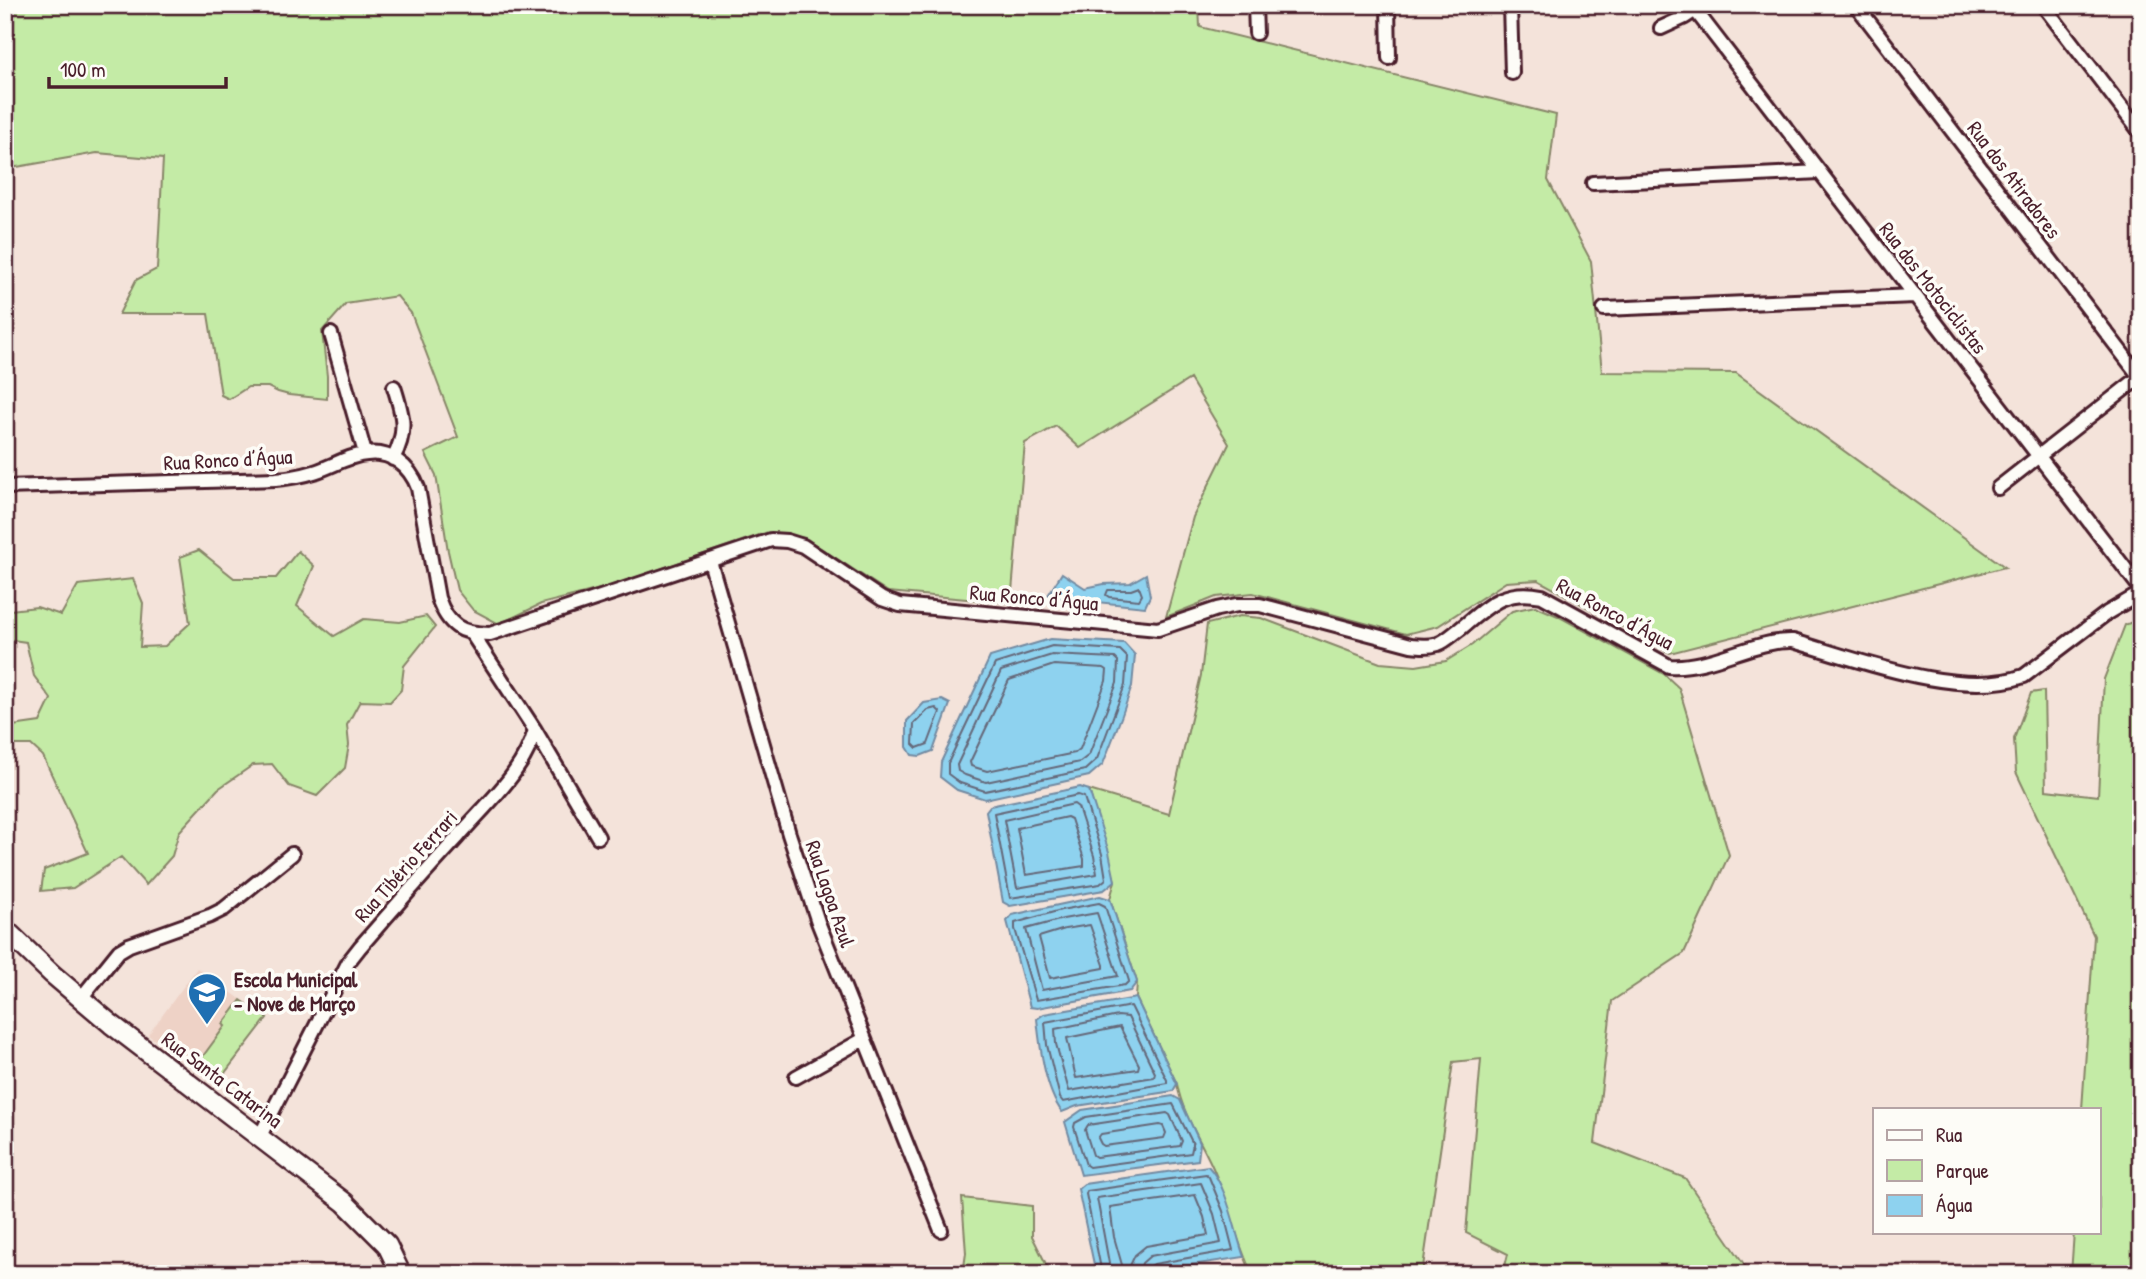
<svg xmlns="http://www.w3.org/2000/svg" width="2146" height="1279" font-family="'Patrick Hand',sans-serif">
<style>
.built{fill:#eed2c6}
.green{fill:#c4eba6;stroke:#878568;stroke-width:2}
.water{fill:#8ed2ef;stroke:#738aa1;stroke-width:2}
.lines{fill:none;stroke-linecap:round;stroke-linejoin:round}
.shore{stroke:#656779;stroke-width:2}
.street-casing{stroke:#4a1f2b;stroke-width:18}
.secondary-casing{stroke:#4a1f2b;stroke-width:23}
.street{stroke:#fdfcf7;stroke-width:12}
.secondary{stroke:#fdfcf7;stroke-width:18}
.labels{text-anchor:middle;stroke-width:7;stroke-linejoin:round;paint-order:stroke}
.street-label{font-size:21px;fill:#4a1f2b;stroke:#fdfcf7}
.poi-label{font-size:21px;font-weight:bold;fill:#4a1f2b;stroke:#fdfcf7;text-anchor:start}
</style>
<rect width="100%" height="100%" fill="#f4e3da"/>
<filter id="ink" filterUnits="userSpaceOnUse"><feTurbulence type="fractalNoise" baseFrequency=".0143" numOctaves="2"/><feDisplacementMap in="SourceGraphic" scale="14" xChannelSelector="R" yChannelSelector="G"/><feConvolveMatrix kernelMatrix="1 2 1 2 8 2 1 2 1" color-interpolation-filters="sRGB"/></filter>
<g filter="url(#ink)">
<path class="built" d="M 197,968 L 267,1018 L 217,1085 L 148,1035 Z"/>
<path class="green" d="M 16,5 L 1199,5 L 1200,27 L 1556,115 L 1548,180 L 1591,261 L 1602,372 L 1736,373 L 2005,567 L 1670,653 L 1538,580 L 1506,582 L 1438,626 L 1406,634 L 1253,593 L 1216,597 L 1166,617 L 1193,517 L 1229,444 L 1190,379 L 1080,448 L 1056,426 L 1025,443 L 1011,603 L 888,592 L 805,538 L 768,532 L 608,587 L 541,604 L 499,624 L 473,610 L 457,590 L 448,551 L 436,475 L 425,453 L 458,437 L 411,313 L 397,296 L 346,304 L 322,331 L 327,376 L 327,399 L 289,395 L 278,392 L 268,387 L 248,387 L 229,399 L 221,395 L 208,314 L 119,314 L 136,280 L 157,269 L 163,159 L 97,153 L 5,169 L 5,17 Z
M 199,550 L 234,578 L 276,578 L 298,551 L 314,566 L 297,606 L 334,636 L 364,619 L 400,622 L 426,616 L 435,627 L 404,666 L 401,690 L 390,702 L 360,701 L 347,725 L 349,745 L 345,768 L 317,796 L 289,786 L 272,764 L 253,765 L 218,789 L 179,832 L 172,856 L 146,885 L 121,857 L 73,888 L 41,891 L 44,870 L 88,853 L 43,756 L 31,745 L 12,745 L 5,750 L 5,727 L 40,722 L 51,699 L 34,676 L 26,642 L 5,639 L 5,608 L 10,610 L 37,607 L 61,615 L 78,585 L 133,579 L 143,603 L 140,647 L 165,646 L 190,623 L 180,557 Z
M 1535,606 L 1558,616 L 1664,674 L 1679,688 L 1729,855 L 1684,953 L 1612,1001 L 1595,1143 L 1685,1178 L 1746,1267 L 1747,1274 L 1503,1274 L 1508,1254 L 1466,1233 L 1481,1059 L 1453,1062 L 1422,1274 L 1252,1274 C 1237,1242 1229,1208 1216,1175 C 1204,1145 1183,1117 1177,1084 L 1136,998 L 1137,982 L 1110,899 L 1115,881 L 1089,790 L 1169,814 L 1201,675 L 1207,624 L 1240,616 L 1261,618 L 1380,663 L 1416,666 L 1446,661 L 1472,645 L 1512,611 Z
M 2141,618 L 2141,1274 L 2071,1274 L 2074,1232 L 2099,1232 L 2099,1109 L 2082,1109 L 2094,936 L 2016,772 L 2014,739 L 2031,693 L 2044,691 L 2046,790 L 2098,796 L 2104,679 L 2125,625 Z
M 241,1000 L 267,1018 L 217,1083 L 195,1067 L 225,1026 L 223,1024 Z
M 962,1198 L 1032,1206 L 1032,1236 L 1051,1274 L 963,1274 L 966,1253 Z"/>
<path class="water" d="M 1062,573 L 1085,588 L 1104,584 L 1130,583 L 1146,574 L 1150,596 L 1145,607 L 1047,597 Z
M 1050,639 L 1124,643 L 1135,655 L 1132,686 L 1122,715 L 1103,764 L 1089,776 L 985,799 L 957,790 L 940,777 L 941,762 L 990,657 Z
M 942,700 L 950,704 L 933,751 L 920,756 L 912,755 L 907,747 L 907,721 L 924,703 Z
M 1080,787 L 1089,790 L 1109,852 L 1115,881 L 1104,890 L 1010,906 L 1003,902 L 986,811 L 990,806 Z
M 1100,896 L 1110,899 L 1137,982 L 1130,991 L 1037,1008 L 1030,1007 L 1007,921 L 1012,915 Z
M 1136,998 L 1177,1084 L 1173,1091 L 1077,1106 L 1062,1112 C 1045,1090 1040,1047 1037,1019 L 1044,1014 Z
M 1173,1096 L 1180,1100 L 1200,1143 L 1198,1160 L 1081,1175 L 1065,1122 L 1082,1110 Z
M 1208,1166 C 1228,1187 1234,1229 1244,1257 L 1133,1274 L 1096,1274 L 1078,1189 L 1084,1184 Z"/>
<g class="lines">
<path class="shore" d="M 1139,587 L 1142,595 L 1139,600 L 1109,597 L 1106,595 L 1108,590 L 1131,590 Z
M 1052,646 L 1120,650 L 1127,657 L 1125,685 L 1097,759 L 1085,770 L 985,791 L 960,783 L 948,774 L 948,763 L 995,664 Z
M 1052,655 L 1115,658 L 1118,661 L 1117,683 L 1089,755 L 1080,762 L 986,782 L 965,775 L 958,771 L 957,765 L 1001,671 Z
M 1054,665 L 1104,668 L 1107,670 L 1106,681 L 1080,749 L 1075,753 L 987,771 L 971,766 L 970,762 L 1009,680 Z
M 936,708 L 940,712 L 928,744 L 917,748 L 913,744 L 914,724 L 928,710 Z
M 1078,795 L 1084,797 L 1102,854 L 1106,879 L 1100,884 L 1010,898 L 994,813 Z
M 1074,804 L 1078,807 L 1094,856 L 1097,874 L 1017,888 L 1004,820 Z
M 1067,817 L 1071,819 L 1084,859 L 1084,866 L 1026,875 L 1017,828 Z
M 1099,903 L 1105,906 L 1129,981 L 1125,985 L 1036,1000 L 1015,929 L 1015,923 L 1061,910 Z
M 1097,913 L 1118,976 L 1042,990 L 1026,929 L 1063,919 Z
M 1090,925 L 1104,965 L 1104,968 L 1050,978 L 1039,937 L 1065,929 Z
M 1131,1006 L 1167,1080 L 1167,1083 L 1063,1102 L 1060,1098 L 1047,1045 L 1045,1022 Z
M 1118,1016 L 1128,1017 L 1155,1073 L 1154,1077 L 1069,1091 L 1056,1044 L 1055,1029 Z
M 1120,1027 L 1139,1065 L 1138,1069 L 1076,1078 L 1067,1038 Z
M 1173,1104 L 1193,1144 L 1191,1153 L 1089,1167 L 1086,1165 L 1074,1127 L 1075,1123 L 1086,1117 Z
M 1167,1113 L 1170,1115 L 1182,1141 L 1180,1146 L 1096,1157 L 1093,1155 L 1085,1130 L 1088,1125 Z
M 1160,1125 L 1163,1126 L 1166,1133 L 1164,1138 L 1104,1146 L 1101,1144 L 1098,1138 L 1101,1134 Z
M 1102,1274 L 1086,1194 L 1087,1191 L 1206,1174 L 1209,1177 L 1223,1211 L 1233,1250 L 1154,1264 L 1149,1267 L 1148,1274
M 1111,1274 L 1097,1198 L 1201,1183 L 1214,1214 L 1221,1243 L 1150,1256 L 1142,1263 L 1139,1274
M 1122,1274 L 1124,1272 L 1114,1237 L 1110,1207 L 1195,1195 L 1204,1217 L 1208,1235 L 1146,1246 L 1135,1255 L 1127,1272 L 1128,1274"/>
<defs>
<path id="street" d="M 1255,5 L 1256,33
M 1388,5 L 1389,58
M 1510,5 L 1512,73
M 1856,5 L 2141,378
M 2043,5 L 2141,133
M 1695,10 L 2141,589
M 1661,28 L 1685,17 L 1703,5
M 1593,183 L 1820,172
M 1604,309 L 1915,296
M 331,334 L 365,453
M 393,459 C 408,431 403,415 394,387
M 5,487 L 276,479 C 289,478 301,476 314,472 C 331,467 349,455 367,454 C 391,451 410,466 418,488 L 438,598 C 448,626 461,634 490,634 L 771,540 L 787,541 L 803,546 L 882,599 L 900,605 L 1158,629 L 1217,609 L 1237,605 L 1260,605 L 1411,645 C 1420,646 1429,647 1438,644 C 1446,641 1453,634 1460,629 C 1488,606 1504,588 1542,596 L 1669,666 C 1712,669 1751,640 1793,641 C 1859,660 1959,699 2024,676 L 2107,613 L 2141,593
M 1998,488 L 2141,376
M 710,561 L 789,834 L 818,922 L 941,1230
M 535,730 L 598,837
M 81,998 L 119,951 L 129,945 L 210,916 L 224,909 L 292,854
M 796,1077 L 864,1039
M 260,1136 L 349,961 L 360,947 C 392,910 424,874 457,838 C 485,805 524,773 535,730 L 472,634"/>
<path id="secondary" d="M 5,929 L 52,974 L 111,1024 L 344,1202 L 387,1245 L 401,1274"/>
</defs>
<use href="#street" class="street-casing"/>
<use href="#secondary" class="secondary-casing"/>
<use href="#street" class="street"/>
<use href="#secondary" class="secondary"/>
</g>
</g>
<defs>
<symbol id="school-pin" viewBox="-11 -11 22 30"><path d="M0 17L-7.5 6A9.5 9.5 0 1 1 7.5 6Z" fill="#1f6fb2" stroke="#fdfcf7"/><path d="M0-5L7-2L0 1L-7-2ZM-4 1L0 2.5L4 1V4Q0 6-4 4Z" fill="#fff"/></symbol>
</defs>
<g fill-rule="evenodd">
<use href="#school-pin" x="185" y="970" width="44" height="60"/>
</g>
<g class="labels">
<g class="street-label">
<text transform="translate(2014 180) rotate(53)" y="7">Rua dos Atiradores</text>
<text transform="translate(1933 288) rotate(52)" y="7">Rua dos Motociclistas</text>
<text transform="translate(228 460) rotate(-3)" y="7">Rua Ronco d’Água</text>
<text transform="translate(1034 598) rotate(5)" y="7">Rua Ronco d’Água</text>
<text transform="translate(1615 614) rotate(28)" y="7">Rua Ronco d’Água</text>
<text transform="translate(406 866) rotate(-48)" y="7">Rua Tibério Ferrari</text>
<text transform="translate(830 894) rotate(71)" y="7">Rua Lagoa Azul</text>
<text transform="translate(222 1080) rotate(37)" y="7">Rua Santa Catarina</text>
</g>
<g class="poi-label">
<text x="234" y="987">Escola Municipal<tspan x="234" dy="24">- Nove de Março</tspan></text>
</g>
</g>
<rect width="2146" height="1279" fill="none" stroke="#fdfcf7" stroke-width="28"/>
<rect x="14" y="14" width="2118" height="1251" fill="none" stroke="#4a1f2b" stroke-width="2.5" filter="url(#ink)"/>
<rect x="1873" y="1108" width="228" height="126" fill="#fdfcf7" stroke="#b5a4a5" stroke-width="2"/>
<rect x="1887" y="1130" width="35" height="10" fill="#fdfcf7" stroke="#b5a4a5" stroke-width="2"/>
<text x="1936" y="1142" font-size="21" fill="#4a1f2b">Rua</text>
<rect x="1887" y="1160" width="35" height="21" fill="#c4eba6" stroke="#b5a4a5" stroke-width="2"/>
<text x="1936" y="1178" font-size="21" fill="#4a1f2b">Parque</text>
<rect x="1887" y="1195" width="35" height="21" fill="#8ed2ef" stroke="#b5a4a5" stroke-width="2"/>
<text x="1936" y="1212" font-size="21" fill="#4a1f2b">Água</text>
<path d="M49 77v10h177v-10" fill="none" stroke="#4a1f2b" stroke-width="3.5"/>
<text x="60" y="77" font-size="21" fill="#4a1f2b" stroke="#fdfcf7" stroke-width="5" paint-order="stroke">100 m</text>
</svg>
